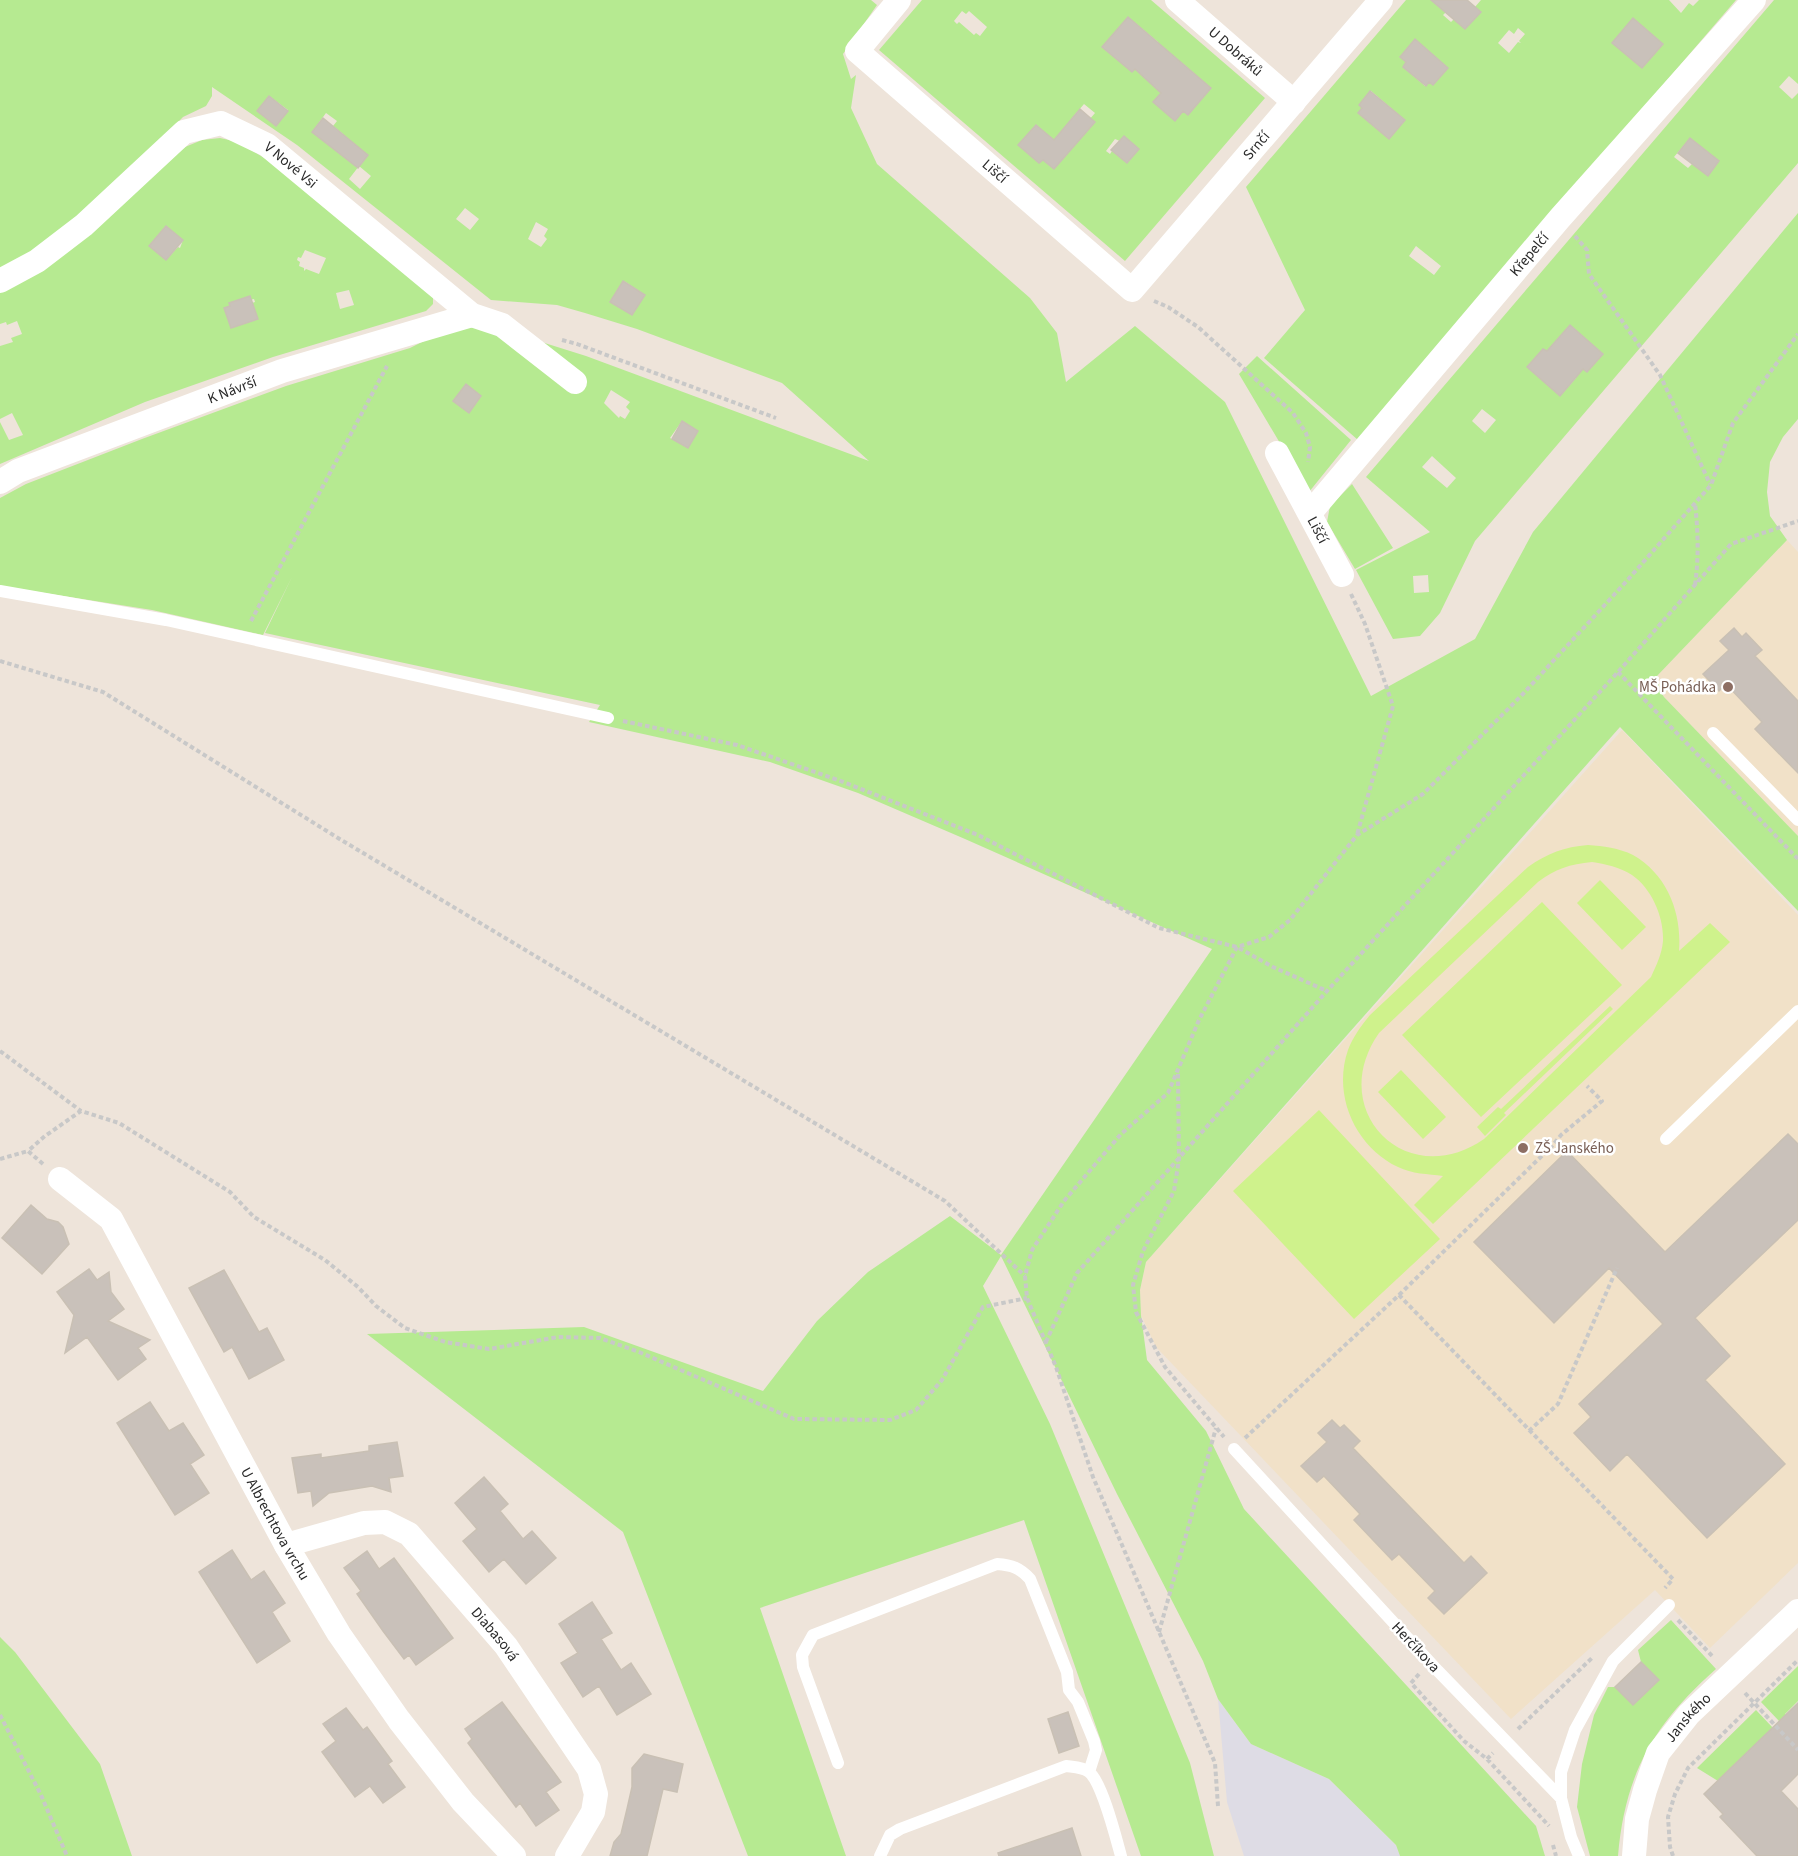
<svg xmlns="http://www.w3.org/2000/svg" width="1798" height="1856" font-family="'Source Sans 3',sans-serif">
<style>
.industrial{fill:#dedce5}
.education{fill:#f1e1c8}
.green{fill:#b6ea91;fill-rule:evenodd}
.pitch{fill:#cff28c;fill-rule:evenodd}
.building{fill:#c9c1ba;stroke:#c9c0b4;stroke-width:1.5}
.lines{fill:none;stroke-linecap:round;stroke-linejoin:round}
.path{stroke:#c8c8c8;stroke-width:4;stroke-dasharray:4.5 3;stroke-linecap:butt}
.service{stroke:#fff;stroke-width:12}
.minor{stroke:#fff;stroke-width:24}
.education-dot{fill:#8d6e63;stroke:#fff;stroke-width:2}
.labels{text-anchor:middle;stroke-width:5;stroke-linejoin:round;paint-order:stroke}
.street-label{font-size:15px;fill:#2a2a2a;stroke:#fff}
.education-label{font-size:15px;fill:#785e54;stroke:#fff;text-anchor:end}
</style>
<rect width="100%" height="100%" fill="#eee4da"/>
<path class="industrial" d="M 1218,1699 L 1251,1744 L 1329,1779 L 1396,1845 L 1400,1856 L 1244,1856 L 1227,1802 Z"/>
<path class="education" d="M 1787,540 L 1798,552 L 1798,836 L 1664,697 L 1657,684 L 1657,676 Z
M 1622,730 L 1798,915 L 1798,1563 L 1710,1648 L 1655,1590 L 1511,1719 L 1156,1347 L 1141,1315 L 1140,1290 L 1146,1262 Z"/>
<path class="green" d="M 0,0 L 871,0 L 877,5 L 843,54 L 851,79 L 856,75 L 851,108 L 877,164 L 1030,298 L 1057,333 L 1066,382 L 1135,326 L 1225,402 L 1371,696 L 1475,639 L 1533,532 L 1798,213 L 1798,419 L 1783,437 L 1770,462 L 1767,492 L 1770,516 L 1787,540 L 1657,676 L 1660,691 L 1664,697 L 1798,836 L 1798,911 L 1620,727 L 1146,1262 L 1140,1290 L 1141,1315 L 1147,1360 L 1206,1431 L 1244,1509 L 1536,1826 L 1545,1856 L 1400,1856 L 1396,1845 L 1329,1779 L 1251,1744 L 1218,1699 L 1203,1661 L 1117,1494 L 1001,1256 L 983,1286 L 1050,1424 L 1190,1763 L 1214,1856 L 1141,1856 L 1024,1520 L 760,1608 L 846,1856 L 748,1856 L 623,1532 L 367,1334 L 584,1327 L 763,1391 L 817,1321 L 868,1272 L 950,1216 L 1001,1255 L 1212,949 L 965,839 L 858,793 L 770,762 L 589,722 L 600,705 L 265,633 L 292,577 L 263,635 L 152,610 L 0,586 L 0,498 L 26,484 L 142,439 L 286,386 L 410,348 L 468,319 L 586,356 L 869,461 L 782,383 L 637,329 L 585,313 L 557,305 L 491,300 L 297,145 L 212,87 L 212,96 L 206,106 L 183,117 L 81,222 L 0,274 ZM 269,96 L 288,110 L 276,126 L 257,111 ZM 326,113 L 337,121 L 333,126 L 343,134 L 333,148 L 312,132 ZM 359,166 L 371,176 L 360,189 L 349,179 ZM 465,208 L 479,219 L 470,230 L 456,219 ZM 536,222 L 548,229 L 544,236 L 547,239 L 541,247 L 528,239 ZM 624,281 L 645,295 L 632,315 L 610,302 ZM 466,384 L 481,396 L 469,413 L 453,401 ZM 611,390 L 630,402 L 626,407 L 630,411 L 625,419 L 620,416 L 619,418 L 604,403 ZM 682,421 L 698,431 L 688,448 L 670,438 Z
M 922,0 L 1151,0 L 1265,98 L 1125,261 L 879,50 ZM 962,11 L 966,14 L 969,11 L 987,27 L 980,36 L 976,33 L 974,35 L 959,22 L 957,24 L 954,21 ZM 1128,17 L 1158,42 L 1132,72 L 1103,48 ZM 1181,62 L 1211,88 L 1188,115 L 1183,111 L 1175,121 L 1154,102 L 1161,93 L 1157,88 ZM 1084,104 L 1095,113 L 1083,127 L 1072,118 ZM 1036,125 L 1068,153 L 1054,169 L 1043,160 L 1039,163 L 1018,145 ZM 1115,139 L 1139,149 L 1127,163 L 1112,151 L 1110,154 L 1106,151 Z
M 1406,0 L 1431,0 L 1446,12 L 1443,15 L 1451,22 L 1454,19 L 1465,29 L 1480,12 L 1475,7 L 1481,0 L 1669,0 L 1681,13 L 1689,3 L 1693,6 L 1699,0 L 1736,0 L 1358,440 L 1264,358 L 1305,310 L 1246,187 ZM 1633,18 L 1663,44 L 1642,68 L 1613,43 ZM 1518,28 L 1525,34 L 1519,41 L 1521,43 L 1518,42 L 1509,53 L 1498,43 L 1509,30 L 1514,34 ZM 1416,40 L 1448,68 L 1433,85 L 1429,82 L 1425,86 L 1403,67 L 1406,62 L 1400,57 ZM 1371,91 L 1405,120 L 1389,139 L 1358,113 L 1362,108 L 1359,105 ZM 1416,246 L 1441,266 L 1434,275 L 1409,256 Z
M 1774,0 L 1798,0 L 1798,84 L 1789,76 L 1779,87 L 1792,99 L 1798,93 L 1798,163 L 1475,541 L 1440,613 L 1420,636 L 1393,639 L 1356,570 L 1430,532 L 1366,477 ZM 1690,138 L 1719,161 L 1708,176 L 1692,164 L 1688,168 L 1674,157 ZM 1570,325 L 1603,354 L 1587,372 L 1573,360 L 1566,368 L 1576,378 L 1560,396 L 1527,367 L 1543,349 L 1553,357 L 1554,343 ZM 1482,409 L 1496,420 L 1485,433 L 1472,421 ZM 1432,456 L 1456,478 L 1447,488 L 1422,467 ZM 1428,575 L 1429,592 L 1414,593 L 1413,576 Z
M 220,138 L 238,142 L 276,165 L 433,295 L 433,304 L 426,311 L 273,357 L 145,402 L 0,464 L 0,422 L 9,440 L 23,435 L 12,413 L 0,419 L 0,346 L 13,342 L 11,338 L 22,334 L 17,321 L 7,325 L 6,322 L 0,324 L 0,290 L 185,147 L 202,140 ZM 166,226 L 183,240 L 180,248 L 178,247 L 166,260 L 149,246 ZM 305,250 L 326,258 L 319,274 L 306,269 L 304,271 L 304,268 L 299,266 L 300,262 L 297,260 L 298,257 L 301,258 ZM 349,290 L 354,305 L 340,309 L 336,293 ZM 254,299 L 255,302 L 252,303 L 257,319 L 231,328 L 224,308 L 230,306 L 229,303 L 237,300 L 238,303 Z
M 1257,356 L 1351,440 L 1309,492 L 1239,374 Z
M 1352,484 L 1393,548 L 1355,569 L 1327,522 L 1330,506 Z
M 1671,1620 L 1716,1669 C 1654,1724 1625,1773 1618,1856 L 1590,1856 L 1577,1807 L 1582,1764 L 1594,1715 L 1608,1687 L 1615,1687 L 1633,1705 L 1659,1680 L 1641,1662 L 1638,1650 Z
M 0,1637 L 15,1652 L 100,1764 L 132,1856 L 0,1856 Z
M 1798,1666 L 1798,1701 L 1785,1714 L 1798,1728 L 1718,1781 L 1697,1768 L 1756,1710 L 1773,1728 L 1779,1721 L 1761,1702 Z"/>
<path class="pitch" d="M 1588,845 C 1603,846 1619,848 1633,855 C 1668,875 1682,914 1679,951 L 1710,923 L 1730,942 L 1433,1224 L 1414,1205 L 1443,1176 C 1428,1174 1412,1174 1398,1167 C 1356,1147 1332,1096 1348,1050 C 1353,1037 1361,1026 1370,1015 L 1528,867 C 1548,853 1564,847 1588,845 ZM 1592,862 C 1605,864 1620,867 1632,875 C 1652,889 1664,917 1663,941 C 1662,954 1656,966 1651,977 L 1484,1139 C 1406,1193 1325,1110 1379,1033 L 1538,882 C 1555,869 1570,864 1592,862 Z
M 1600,880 L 1646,927 L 1622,950 L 1577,903 Z
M 1542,902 L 1622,985 L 1481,1117 L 1402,1035 Z
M 1610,1006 L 1613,1009 L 1504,1113 L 1506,1115 L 1485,1136 L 1477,1127 L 1498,1107 L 1501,1109 Z
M 1401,1070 L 1446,1117 L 1423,1139 L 1378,1092 Z
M 1319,1110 L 1440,1239 L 1354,1319 L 1233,1191 Z"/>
<path class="building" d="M 1431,0 L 1467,0 L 1481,12 L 1465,29 Z
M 1128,17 L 1211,88 L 1188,115 L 1183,111 L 1175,121 L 1153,102 L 1161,93 L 1135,69 L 1132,72 L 1102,47 Z
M 1633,18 L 1663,44 L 1642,68 L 1612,43 Z
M 1415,39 L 1448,68 L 1433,85 L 1429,82 L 1426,86 L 1403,67 L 1406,62 L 1400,57 Z
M 1370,91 L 1405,120 L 1389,139 L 1358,113 L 1362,108 L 1359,105 Z
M 269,96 L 288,111 L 276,126 L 257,111 Z
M 1080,109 L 1095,122 L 1054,169 L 1043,160 L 1039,163 L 1018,145 L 1036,125 L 1054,140 Z
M 323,118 L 368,155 L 358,168 L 312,132 Z
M 1124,136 L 1139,149 L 1127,163 L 1111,150 Z
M 1690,138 L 1719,161 L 1708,176 L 1678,153 Z
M 166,226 L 183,240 L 166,260 L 149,246 Z
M 623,281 L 645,295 L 632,315 L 610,302 Z
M 250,296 L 258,319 L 231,328 L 224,308 L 230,306 L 229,303 Z
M 1570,325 L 1603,354 L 1587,372 L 1583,369 L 1560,396 L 1527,367 L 1543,349 L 1547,351 Z
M 466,384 L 481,396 L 469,413 L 453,401 Z
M 682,421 L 698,431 L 688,448 L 672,439 Z
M 1734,628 L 1742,637 L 1746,633 L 1762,650 L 1755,656 L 1798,701 L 1798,773 L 1755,729 L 1762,722 L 1726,684 L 1719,691 L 1703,674 L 1729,650 L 1720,641 Z
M 1788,1134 L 1798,1144 L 1798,1220 L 1695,1318 L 1730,1356 L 1705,1380 L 1785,1464 L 1707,1538 L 1627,1454 L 1610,1471 L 1574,1433 L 1591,1417 L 1579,1404 L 1663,1324 L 1609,1268 L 1554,1323 L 1474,1242 L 1567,1151 L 1665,1252 Z
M 31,1205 L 47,1219 L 58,1222 L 63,1227 L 69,1244 L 42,1274 L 2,1238 Z
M 89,1269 L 97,1280 L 109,1272 L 111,1292 L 124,1309 L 108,1321 L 150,1340 L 138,1348 L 146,1359 L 118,1380 L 87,1337 L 65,1353 L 74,1315 L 57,1292 Z
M 224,1270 L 259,1332 L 267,1328 L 284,1360 L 249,1379 L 232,1347 L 224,1352 L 189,1288 Z
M 150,1402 L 169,1431 L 183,1423 L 204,1455 L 190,1464 L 209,1493 L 175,1515 L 117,1423 Z
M 1332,1420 L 1340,1428 L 1344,1425 L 1360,1441 L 1353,1448 L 1464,1563 L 1471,1556 L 1487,1573 L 1444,1614 L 1428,1598 L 1435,1591 L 1399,1554 L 1392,1560 L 1354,1520 L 1360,1514 L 1324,1476 L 1317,1482 L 1301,1466 L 1327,1442 L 1318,1433 Z
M 397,1442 L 403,1476 L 389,1478 L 391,1492 L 372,1486 L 329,1493 L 313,1506 L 311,1491 L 298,1493 L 292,1458 L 321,1454 L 321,1458 L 369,1451 L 369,1446 Z
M 484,1477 L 508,1504 L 500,1511 L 523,1539 L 532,1531 L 556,1558 L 526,1584 L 504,1559 L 489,1572 L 463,1541 L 477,1529 L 455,1503 Z
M 232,1550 L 251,1580 L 264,1571 L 285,1603 L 272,1612 L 290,1641 L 257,1663 L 199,1572 Z
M 367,1551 L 379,1569 L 394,1558 L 453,1638 L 416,1665 L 409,1655 L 404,1659 L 383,1631 L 357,1594 L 361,1591 L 344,1568 Z
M 592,1602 L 612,1633 L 601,1639 L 621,1670 L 631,1663 L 651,1694 L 617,1715 L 599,1686 L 583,1697 L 561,1663 L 578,1653 L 559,1624 Z
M 1641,1662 L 1659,1680 L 1633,1705 L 1615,1687 Z
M 502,1702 L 561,1782 L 546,1792 L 559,1810 L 536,1826 L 520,1803 L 516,1807 L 468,1743 L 472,1739 L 465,1729 Z
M 1798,1703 L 1798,1774 L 1781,1791 L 1798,1809 L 1798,1856 L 1757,1856 L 1720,1817 L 1723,1814 L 1704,1794 Z
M 346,1708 L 363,1730 L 367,1727 L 392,1761 L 388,1764 L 405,1787 L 383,1803 L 370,1786 L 355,1797 L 322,1752 L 336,1741 L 323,1724 Z
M 1068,1712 L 1079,1746 L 1059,1753 L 1048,1719 Z
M 644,1754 L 683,1764 L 677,1792 L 663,1789 L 647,1856 L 610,1856 L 614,1842 L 621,1834 L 627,1809 L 632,1787 L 632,1768 Z
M 1072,1828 L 1081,1856 L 999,1856 L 998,1853 Z"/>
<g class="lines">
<path class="path" d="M 1575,236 L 1587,250 L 1589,274 L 1660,375 L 1710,484
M 1154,301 L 1168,307 L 1198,327 L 1293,413 L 1306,433 L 1310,447 L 1308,462
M 562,340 L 577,344 L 776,418
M 1695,585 C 1699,557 1698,531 1695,503
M 1351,594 L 1365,624 L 1393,706 L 1357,835
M 251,621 L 387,366
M 0,661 L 103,692 L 338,838 L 945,1201 L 1025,1276
M 1618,672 L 1798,859
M 623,721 L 737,745 L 838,780 L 978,835 L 1159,928 L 1237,947 L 1273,967 L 1327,991
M 0,1051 L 81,1111
M 1178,1074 L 1179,1159 L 1174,1191 L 1143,1251 L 1133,1285 L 1136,1312 L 1165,1367 L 1224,1437
M 0,1159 L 28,1151
M 43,1164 L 28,1151 L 45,1136 L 81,1111 L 119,1123 L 230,1192 L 254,1217 L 325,1260 L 358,1287 L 376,1306 L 405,1328 L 445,1342 L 489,1349 L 558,1337 L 600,1338 L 639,1352 L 794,1419 L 890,1420 L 916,1410 L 942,1380 L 983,1307 L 1027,1298
M 1399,1295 L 1552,1146 L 1561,1135 L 1602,1101 L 1587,1086
M 1046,1342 L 1077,1273 L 1327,991 L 1618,672 L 1731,544 L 1798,521
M 1529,1431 L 1558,1404 L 1617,1268
M 1245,1438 L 1399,1295 L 1673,1579 L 1665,1588
M 1678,1620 L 1714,1658
M 1159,1632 L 1216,1428
M 1419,1674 L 1411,1683 L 1464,1741 L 1487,1759 L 1549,1826
M 1745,1693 L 1798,1750
M 0,1715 L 41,1795 L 67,1856
M 1518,1729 L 1593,1657
M 1487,1759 L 1493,1753
M 1218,1806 L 1215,1763 L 1093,1477 L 1056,1367 L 1027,1298 L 1025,1276 L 1032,1250 L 1064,1201 L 1121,1134 L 1168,1093 L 1199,1020 L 1237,947 L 1269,937 L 1290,920 L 1357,835 L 1423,794 L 1521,696 L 1624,584 L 1711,485 L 1733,423 L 1798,334
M 1553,1845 L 1556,1856
M 1673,1856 L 1670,1847 L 1668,1817 L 1675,1794 L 1688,1768 L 1798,1660"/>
<path class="service" d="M 0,591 L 166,620 L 608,718
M 1713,733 L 1798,820
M 1666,1139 L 1798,1011
M 1234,1449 L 1438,1671 L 1561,1798 L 1571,1837 L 1579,1856
M 838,1763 L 803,1667 L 802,1655 L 813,1635 L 997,1564 C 1012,1565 1020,1568 1030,1579 L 1067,1672 L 1069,1690 L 1078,1702 L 1094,1741 L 1096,1750 L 1089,1772
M 1561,1798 L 1561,1772 L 1575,1730 L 1613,1661 L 1669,1605
M 880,1856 L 890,1835 L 900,1829 L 1066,1766 C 1073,1767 1083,1767 1089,1772 C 1102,1782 1116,1838 1121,1856"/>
<g class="minor">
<path id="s1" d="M 899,0 L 857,51 L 1132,290 L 1381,0"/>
<path id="s2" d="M 1177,0 L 1294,102"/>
<path id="s3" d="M 0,281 L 37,261 L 84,225 L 184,132 L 221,123 L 267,145 L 472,315 L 502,325 L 575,382"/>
<path id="s4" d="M 1277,453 L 1342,575"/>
<path id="s5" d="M 0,482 L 18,471 L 282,371 L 472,315"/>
<path id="s6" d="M 1310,513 L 1560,218 L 1754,0"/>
<path id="s7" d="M 60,1179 L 111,1219 L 286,1545 L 339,1634 L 399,1720 L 463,1802 L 514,1856"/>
<path id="s8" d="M 286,1545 L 364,1523 L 385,1522 L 409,1534 L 506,1646 L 589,1769 L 596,1794 L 593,1812 L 567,1856"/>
<path id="s9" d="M 1634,1856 L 1637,1819 L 1645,1790 L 1658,1753 L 1689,1714 L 1798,1611"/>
</g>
</g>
<g class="education-dot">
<circle cx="1728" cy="687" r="6"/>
<circle cx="1523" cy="1148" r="6"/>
</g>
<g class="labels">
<g class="street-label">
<text dy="5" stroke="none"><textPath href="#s2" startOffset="78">U Dobráků</textPath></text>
<text dy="5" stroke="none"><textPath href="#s1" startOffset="621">Srnčí</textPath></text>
<text dy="5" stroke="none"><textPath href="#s3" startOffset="358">V Nové Vsi</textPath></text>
<text dy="5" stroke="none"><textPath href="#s1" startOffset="249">Liščí</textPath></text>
<text dy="5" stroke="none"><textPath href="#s6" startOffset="339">Křepelčí</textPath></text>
<text dy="5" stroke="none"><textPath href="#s5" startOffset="250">K Návrší</textPath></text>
<text dy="5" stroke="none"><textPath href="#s4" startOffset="87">Liščí</textPath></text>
<text dy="5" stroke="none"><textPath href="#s7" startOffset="411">U Albrechtova vrchu</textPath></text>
<text dy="5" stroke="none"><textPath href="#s8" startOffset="261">Diabasová</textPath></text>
<text transform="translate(1416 1647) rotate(47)" y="5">Herčíkova</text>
<text dy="5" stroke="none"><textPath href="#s9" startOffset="153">Janského</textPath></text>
</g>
<g class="education-label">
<text x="1716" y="692">MŠ Pohádka</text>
<text x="1535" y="1153" text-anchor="start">ZŠ Janského</text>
</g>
</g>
</svg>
